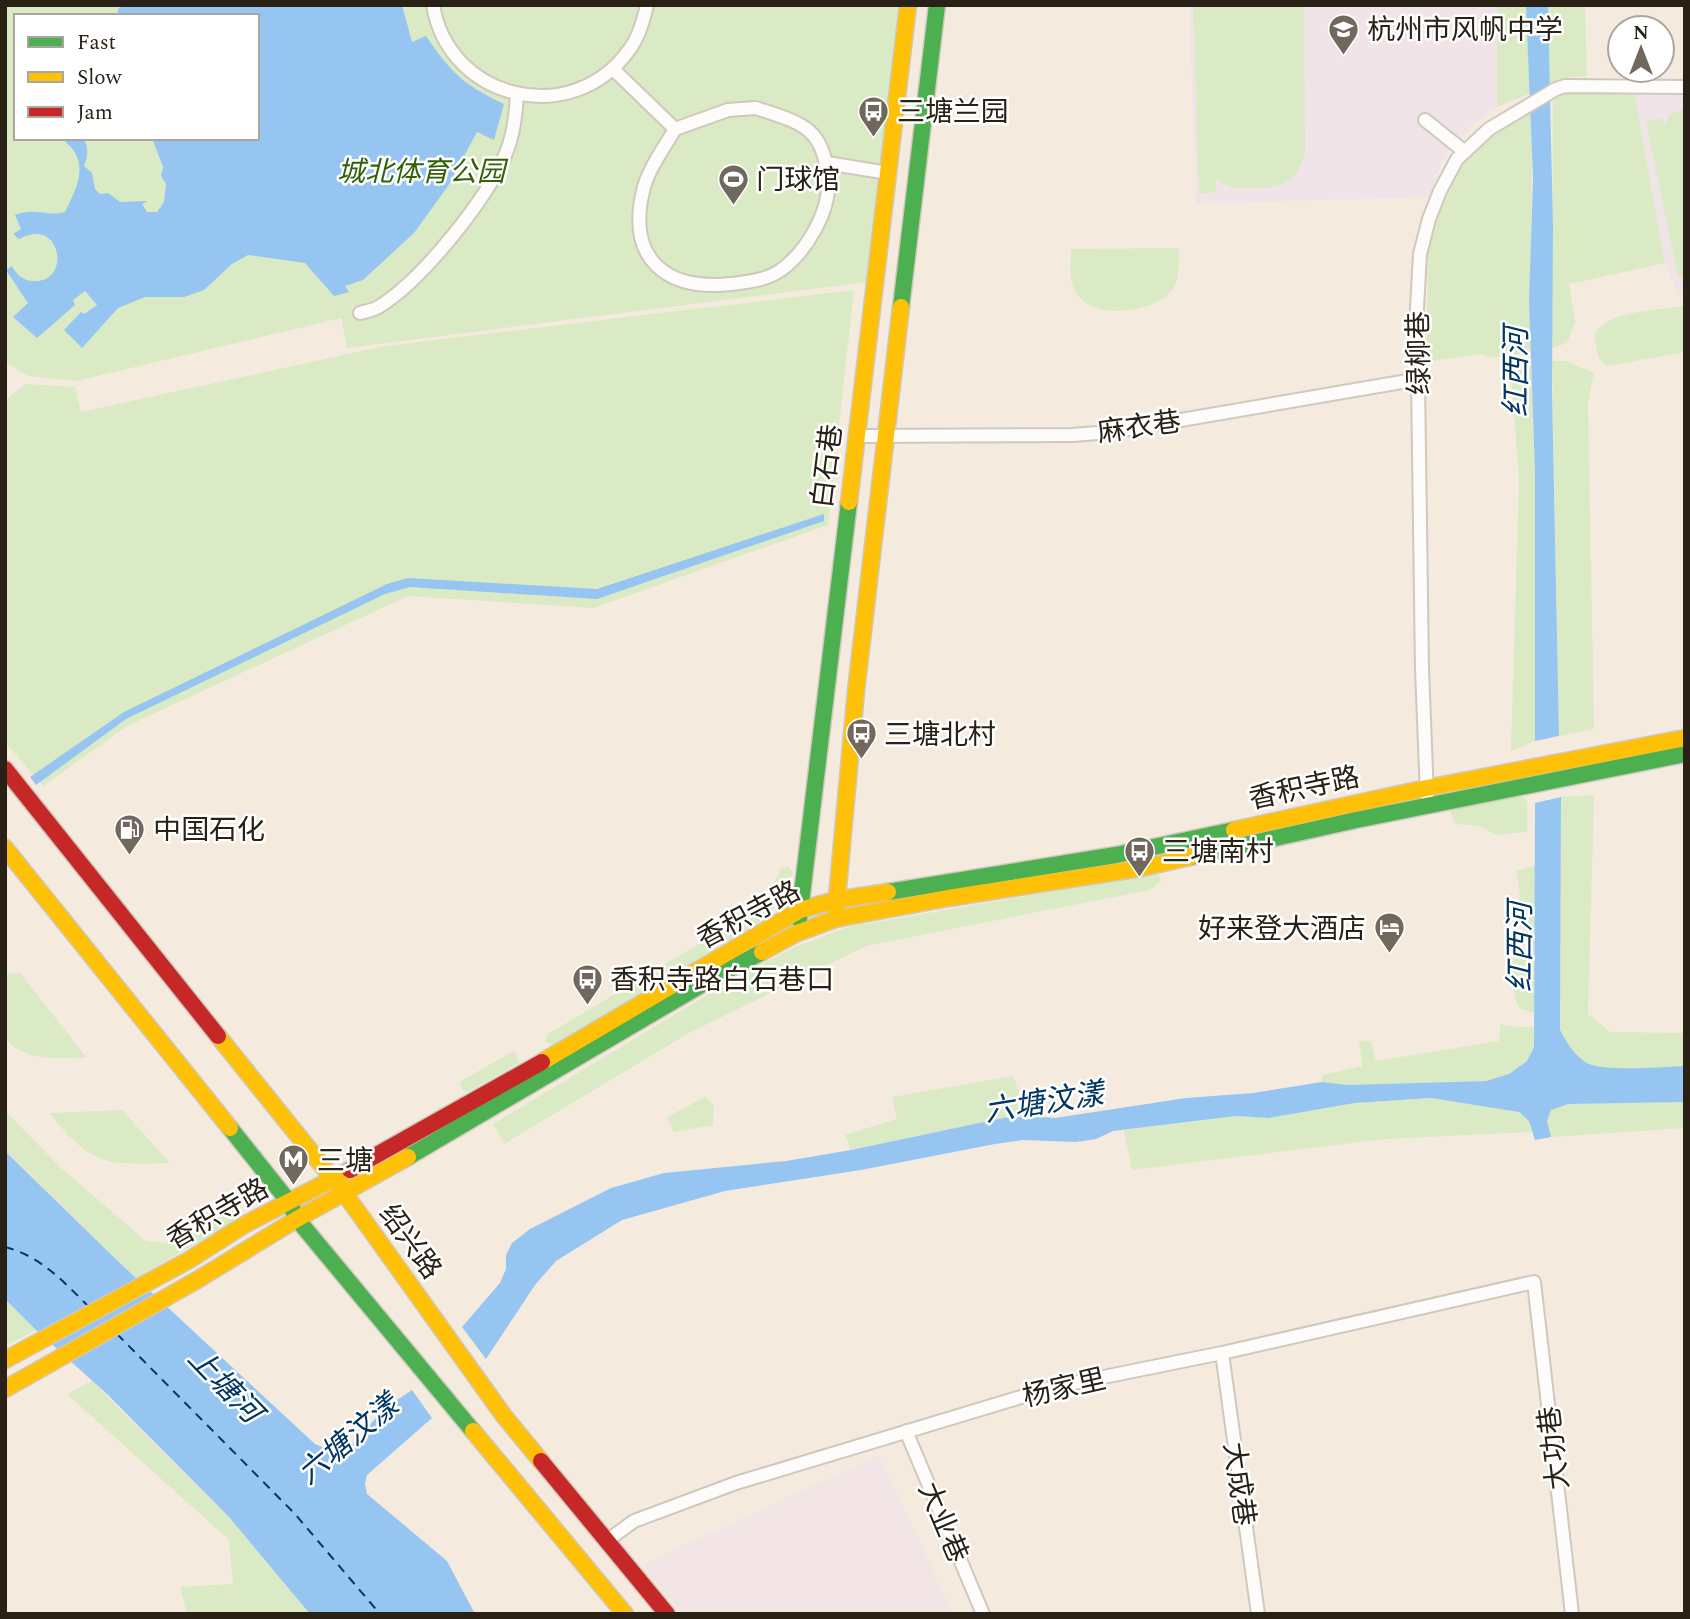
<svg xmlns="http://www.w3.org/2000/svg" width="1690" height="1619" font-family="Spectral,'Noto Sans SC',serif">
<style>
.industrial{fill:#f3e4e5}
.education{fill:#f1e4e8}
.green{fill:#d9eac4;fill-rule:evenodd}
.water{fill:#97c5f2}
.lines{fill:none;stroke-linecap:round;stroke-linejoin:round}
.ferry{stroke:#013662;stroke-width:2;stroke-dasharray:9 7;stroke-linecap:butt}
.street-casing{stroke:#d0c8bd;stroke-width:16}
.fast-casing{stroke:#d0c8bd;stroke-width:19}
.slow-casing{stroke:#d0c8bd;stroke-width:19}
.jam-casing{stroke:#d0c8bd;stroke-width:19}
.street{stroke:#fdfcfa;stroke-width:12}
.fast{stroke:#4caf50;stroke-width:16}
.slow{stroke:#ffc107;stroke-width:16}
.jam{stroke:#c62828;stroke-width:16}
.labels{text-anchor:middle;stroke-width:5;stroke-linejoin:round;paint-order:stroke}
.poi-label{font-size:28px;fill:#292116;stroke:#fff;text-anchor:start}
.park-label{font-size:28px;font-style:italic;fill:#326007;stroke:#fff}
.street-label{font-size:28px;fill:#292116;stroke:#fff}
.water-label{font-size:30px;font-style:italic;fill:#013662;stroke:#fff}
</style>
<rect width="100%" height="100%" fill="#f4ebde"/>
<path class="industrial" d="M 879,1455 L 953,1614 L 682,1614 L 642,1565 Z"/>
<path class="education" d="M 1189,5 L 1497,5 L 1497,107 L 1475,123 L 1443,160 L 1429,197 L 1196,204 Z
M 1634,91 L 1685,92 L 1685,294 L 1678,295 L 1665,263 Z"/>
<path class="green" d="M 5,5 L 908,5 L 874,281 L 347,348 L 341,318 L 76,381 L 28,376 L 5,362 ZM 16,16 L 257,16 L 257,138 L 16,138 Z
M 1193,5 L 1304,5 L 1305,153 L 1300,166 L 1295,176 L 1284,184 L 1268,188 L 1234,188 L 1225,185 L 1216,178 L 1216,192 L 1199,194 Z
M 1497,5 L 1526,5 L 1531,93 L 1497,107 Z
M 1547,5 L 1585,5 L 1587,76 L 1569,77 L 1550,84 Z
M 1558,90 L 1634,91 L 1665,263 L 1569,284 L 1575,322 L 1567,343 L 1552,348 L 1553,95 Z
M 1685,108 L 1685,277 L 1678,278 L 1646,122 L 1661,118 L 1665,126 L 1669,115 Z
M 1531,111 C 1534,191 1528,272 1531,352 L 1492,358 L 1481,354 L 1426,362 L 1428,252 L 1438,217 L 1462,163 L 1492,136 Z
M 1179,248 C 1179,261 1180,280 1172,290 C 1153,314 1090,321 1075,291 C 1068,278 1071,263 1071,249 Z
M 854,290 L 828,525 L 593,608 L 408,596 L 127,726 L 43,786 L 5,742 L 5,400 L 26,384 L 75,387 L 81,412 L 385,346 Z
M 1685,306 L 1685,352 L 1607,366 L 1599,359 L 1594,335 C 1607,310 1659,310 1685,306 Z
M 1552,361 L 1566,361 L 1594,373 L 1588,402 L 1594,729 L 1559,736 Z
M 1531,366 L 1535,473 L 1535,741 L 1511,751 L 1519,480 L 1511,371 Z
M 1594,795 L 1588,1014 L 1610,1032 L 1685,1033 L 1685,1066 C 1663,1067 1605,1073 1587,1063 C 1574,1055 1567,1043 1560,1030 L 1561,797 Z
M 1521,796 L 1527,801 L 1527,832 L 1496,835 L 1480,826 L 1455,824 L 1450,810 Z
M 788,866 L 793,873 L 768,917 L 552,1046 L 545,1041 L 548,1034 L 763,906 L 781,869 Z
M 1535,866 L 1534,1013 L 1519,1008 L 1515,998 L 1510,960 L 1530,956 L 1516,871 Z
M 1158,873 L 1161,881 L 1149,890 L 866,946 L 689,1033 L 504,1144 L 493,1124 L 744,973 L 793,948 L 848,927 Z
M 20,973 L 87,1058 C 56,1057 28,1063 5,1039 L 5,974 Z
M 1500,1024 L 1517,1027 L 1534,1027 L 1534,1047 L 1527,1061 L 1509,1074 L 1486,1081 L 1347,1085 L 1322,1082 L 1322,1075 L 1362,1066 L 1359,1040 L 1371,1042 L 1376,1061 L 1499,1041 Z
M 514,1051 L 520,1062 L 465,1093 L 459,1082 Z
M 1013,1076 L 1018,1089 L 1018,1117 L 1003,1118 L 851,1150 L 845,1135 L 897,1119 L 892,1097 Z
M 705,1097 L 714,1105 L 713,1125 L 674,1132 L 667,1117 Z
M 1432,1098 L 1519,1112 L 1529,1120 L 1532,1132 L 1385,1139 L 1132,1170 L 1124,1130 L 1237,1116 L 1269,1118 L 1355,1103 Z
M 1685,1102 L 1685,1128 L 1551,1137 L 1547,1121 L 1551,1109 L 1568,1104 Z
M 122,1110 L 170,1163 C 105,1165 92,1166 49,1113 Z
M 5,1111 L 60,1167 L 146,1241 L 163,1243 L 235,1204 L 243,1216 L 136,1278 L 5,1150 Z
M 5,1299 L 36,1330 L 9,1344 L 5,1340 Z
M 92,1381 L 229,1517 L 310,1614 L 187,1614 L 180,1587 L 233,1584 L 229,1540 L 67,1394 Z"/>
<path class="water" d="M 123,5 L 402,5 L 412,42 L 426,36 C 451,73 464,85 504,104 L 494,140 L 477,132 L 448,186 L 414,233 L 363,280 L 345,286 L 349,292 L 334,296 L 305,263 L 248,255 L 232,264 L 204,290 L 184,297 L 145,297 L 118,308 L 82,348 L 64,330 L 81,312 L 84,314 L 97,305 L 85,291 L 73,300 L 75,305 L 37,338 L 13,317 L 28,303 L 6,270 L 12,266 C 16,274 23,281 33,281 C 72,284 62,215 19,239 L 13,234 L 21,229 L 15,215 C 35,207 47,217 65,212 C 74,194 87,170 74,151 C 71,146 65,142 62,138 L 83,138 C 89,147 88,156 84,166 L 92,173 L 95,189 L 100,194 L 108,193 L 120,202 L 148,201 L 142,204 L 147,212 L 157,212 L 164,202 L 166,184 L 161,176 L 163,167 L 152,138 L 257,138 L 257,16 L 117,16 L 118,9 Z
M 1526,5 L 1548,5 L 1553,226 L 1552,389 L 1559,736 L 1535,741 L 1535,473 L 1529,301 L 1533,178 Z
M 824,514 L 824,521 L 597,599 L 410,587 L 385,594 L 126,719 L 36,785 L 30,777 L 124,712 L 387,584 L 408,578 L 597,589 Z
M 1561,797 L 1560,1030 C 1567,1043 1574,1055 1587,1063 C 1604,1072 1664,1067 1685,1066 L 1685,1102 L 1568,1104 L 1551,1110 L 1547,1121 L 1551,1137 L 1535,1140 L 1529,1121 L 1519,1112 L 1431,1098 L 1355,1103 L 1269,1118 L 1236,1116 L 1113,1131 L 1096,1139 L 1076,1142 L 1023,1140 L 995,1144 L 861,1170 L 725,1191 L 622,1220 L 556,1261 L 535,1285 L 486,1359 L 462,1327 L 500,1283 L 506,1269 L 506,1255 L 512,1243 L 530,1229 L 611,1188 L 664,1173 L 786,1161 L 851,1150 L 1003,1118 L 1030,1116 L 1055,1118 L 1186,1098 L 1253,1093 L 1322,1082 L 1347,1085 L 1486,1081 L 1509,1074 L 1527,1061 L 1534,1047 L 1535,803 Z
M 5,1151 L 122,1265 L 315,1444 L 334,1452 L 348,1449 L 385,1408 L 412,1390 L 432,1418 L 367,1475 L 365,1484 L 367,1494 L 447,1561 L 475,1614 L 310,1614 L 229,1517 L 108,1395 L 36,1330 L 5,1299 Z"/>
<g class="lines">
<path class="ferry" d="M 5,1247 C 40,1256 63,1281 88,1306
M 117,1334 L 295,1514 L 380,1614"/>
<defs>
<path id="street" d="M 433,5 C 449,101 573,129 629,50 C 639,37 643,21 647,5
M 613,69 L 675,129
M 756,108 C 801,123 824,127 828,179 C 831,210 807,251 781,270 C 767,280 748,282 731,284 C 665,291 627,258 643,191 C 648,169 664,148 675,129 L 728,110 Z
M 1425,120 L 1465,152
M 827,163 L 888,173
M 360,313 C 367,311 375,310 380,306 C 423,279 487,199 506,153 C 514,134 516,114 517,94
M 856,436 L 1072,435 L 1111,432 L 1419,379
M 1427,796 L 1422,669 L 1417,308 L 1420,254 L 1429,219 L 1440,191 L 1457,159 L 1489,129 L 1556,89 L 1565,86 L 1685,87
M 1222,1353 L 1258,1614
M 906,1431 L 983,1614
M 608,1540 L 634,1521 L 736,1483 L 1054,1387 L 1222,1353 L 1534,1282 L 1572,1614"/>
<path id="fast" d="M 901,307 L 937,5
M 1190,857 L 1356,820 L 1685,754
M 888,892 L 1116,855 L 1234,830
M 799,919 L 849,502
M 230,1128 L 289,1202 L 297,1219 L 473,1431
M 408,1157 L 711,979 L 762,952"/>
<path id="slow" d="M 849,502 L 908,5
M 1234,830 L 1427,788 L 1685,738
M 5,848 L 230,1128
M 836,909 L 856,691 L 901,307
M 762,952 L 797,933 L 835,919 L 948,898 L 1141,868 L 1190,857
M 218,1036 L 345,1194 L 504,1416 L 541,1461
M 542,1062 L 800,910 L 836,900 L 888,892
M 5,1360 L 189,1260 L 244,1225 L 350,1170
M 5,1389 L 197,1280 L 297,1219 L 408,1157
M 473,1431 L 625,1614"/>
<path id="jam" d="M 5,769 L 218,1036
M 350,1170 L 542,1062
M 541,1461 L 667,1614"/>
</defs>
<use href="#street" class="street-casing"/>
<use href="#fast" class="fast-casing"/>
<use href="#slow" class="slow-casing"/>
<use href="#jam" class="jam-casing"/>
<use href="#street" class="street"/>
<use href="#fast" class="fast"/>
<use href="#slow" class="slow"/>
<use href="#jam" class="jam"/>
</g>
<defs>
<symbol id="school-pin" viewBox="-11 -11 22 30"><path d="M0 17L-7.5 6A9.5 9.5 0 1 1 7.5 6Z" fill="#70685c" stroke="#fff"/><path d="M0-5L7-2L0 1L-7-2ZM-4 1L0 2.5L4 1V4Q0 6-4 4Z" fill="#fff"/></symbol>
<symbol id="bus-pin" viewBox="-11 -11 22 30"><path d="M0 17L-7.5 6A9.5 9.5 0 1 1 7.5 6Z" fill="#70685c" stroke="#fff"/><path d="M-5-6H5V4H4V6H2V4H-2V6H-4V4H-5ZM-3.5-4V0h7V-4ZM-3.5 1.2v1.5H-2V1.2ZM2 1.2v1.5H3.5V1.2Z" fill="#fff"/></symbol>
<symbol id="stadium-pin" viewBox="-11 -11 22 30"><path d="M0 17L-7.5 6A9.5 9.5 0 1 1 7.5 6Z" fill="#70685c" stroke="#fff"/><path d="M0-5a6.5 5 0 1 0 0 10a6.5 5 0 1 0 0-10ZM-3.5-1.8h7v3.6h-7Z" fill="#fff"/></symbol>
<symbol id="fuel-pin" viewBox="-11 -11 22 30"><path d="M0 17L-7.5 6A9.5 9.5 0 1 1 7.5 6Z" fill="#70685c" stroke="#fff"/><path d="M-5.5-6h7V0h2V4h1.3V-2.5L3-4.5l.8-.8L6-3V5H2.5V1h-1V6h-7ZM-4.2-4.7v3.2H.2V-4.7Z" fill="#fff"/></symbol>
<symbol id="hotel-pin" viewBox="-11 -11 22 30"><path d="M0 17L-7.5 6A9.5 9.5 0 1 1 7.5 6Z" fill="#70685c" stroke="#fff"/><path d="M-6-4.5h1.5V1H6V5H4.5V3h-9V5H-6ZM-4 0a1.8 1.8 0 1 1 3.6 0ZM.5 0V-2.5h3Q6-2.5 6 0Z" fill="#fff"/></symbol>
<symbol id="metro-pin" viewBox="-11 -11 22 30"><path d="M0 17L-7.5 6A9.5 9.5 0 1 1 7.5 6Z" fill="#70685c" stroke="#fff"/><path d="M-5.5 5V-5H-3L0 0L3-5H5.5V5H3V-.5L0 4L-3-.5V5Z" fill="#fff"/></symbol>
</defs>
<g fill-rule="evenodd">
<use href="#school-pin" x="1326" y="12" width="35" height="47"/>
<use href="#bus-pin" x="856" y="94" width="35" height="47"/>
<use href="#stadium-pin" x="716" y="162" width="35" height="47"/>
<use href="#bus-pin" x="844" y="716" width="35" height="47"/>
<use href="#fuel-pin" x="112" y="812" width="35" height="47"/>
<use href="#bus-pin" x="1122" y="834" width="35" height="47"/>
<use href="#hotel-pin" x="1372" y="910" width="35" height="47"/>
<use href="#bus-pin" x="570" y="962" width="35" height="47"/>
<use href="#metro-pin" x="276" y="1142" width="35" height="47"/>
</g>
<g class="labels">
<g class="poi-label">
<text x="1367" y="39">杭州市风帆中学</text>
<text x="897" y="121">三塘兰园</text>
<text x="756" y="189">门球馆</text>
<text x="884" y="744">三塘北村</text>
<text x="153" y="839">中国石化</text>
<text x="1162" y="861">三塘南村</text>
<text x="1366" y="938" text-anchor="end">好来登大酒店</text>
<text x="610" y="989">香积寺路白石巷口</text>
<text x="317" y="1170">三塘</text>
</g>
<g class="park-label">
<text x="421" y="181">城北体育公园</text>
</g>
<g class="street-label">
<text transform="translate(1418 353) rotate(-91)" y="10">绿柳巷</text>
<text transform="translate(1139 426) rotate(-8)" y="10">麻衣巷</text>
<text transform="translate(826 466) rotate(-83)" y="10">白石巷</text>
<text transform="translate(1304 787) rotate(-12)" y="10">香积寺路</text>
<text transform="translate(748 914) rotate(-28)" y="10">香积寺路</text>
<text transform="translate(217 1213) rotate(-30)" y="10">香积寺路</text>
<text transform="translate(411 1241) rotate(54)" y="10">绍兴路</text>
<text transform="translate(1064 1387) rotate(-13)" y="10">杨家里</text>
<text transform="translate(1553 1448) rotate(-97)" y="10">大功巷</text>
<text transform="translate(1240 1484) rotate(82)" y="10">大成巷</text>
<text transform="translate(944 1522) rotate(67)" y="10">大业巷</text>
</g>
<g class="water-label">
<text transform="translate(1516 372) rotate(-90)" y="10">红西河</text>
<text transform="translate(1520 947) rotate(-90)" y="10">红西河</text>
<text transform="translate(1044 1102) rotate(-9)" y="10">六塘汶漾</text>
<text transform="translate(225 1385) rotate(46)" y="10">上塘河</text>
<text transform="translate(348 1439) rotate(-40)" y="10">六塘汶漾</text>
</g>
</g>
<rect width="1690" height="1619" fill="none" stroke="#292116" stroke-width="14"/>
<rect x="14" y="14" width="245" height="126" fill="#ffffff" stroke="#a9a6a2" stroke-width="2"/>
<rect x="28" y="37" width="35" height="10" fill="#4caf50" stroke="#a9a6a2" stroke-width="2"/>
<text x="77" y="49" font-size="21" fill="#292116">Fast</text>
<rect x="28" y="72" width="35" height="10" fill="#ffc107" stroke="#a9a6a2" stroke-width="2"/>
<text x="77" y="84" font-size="21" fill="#292116">Slow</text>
<rect x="28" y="107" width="35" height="10" fill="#c62828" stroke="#a9a6a2" stroke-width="2"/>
<text x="77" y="119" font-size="21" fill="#292116">Jam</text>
<g transform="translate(1641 49)"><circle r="33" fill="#ffffff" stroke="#a9a6a2" stroke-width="2"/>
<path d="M0-5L12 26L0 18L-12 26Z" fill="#70685c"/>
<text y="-10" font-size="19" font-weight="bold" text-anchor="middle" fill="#292116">N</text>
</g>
</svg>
